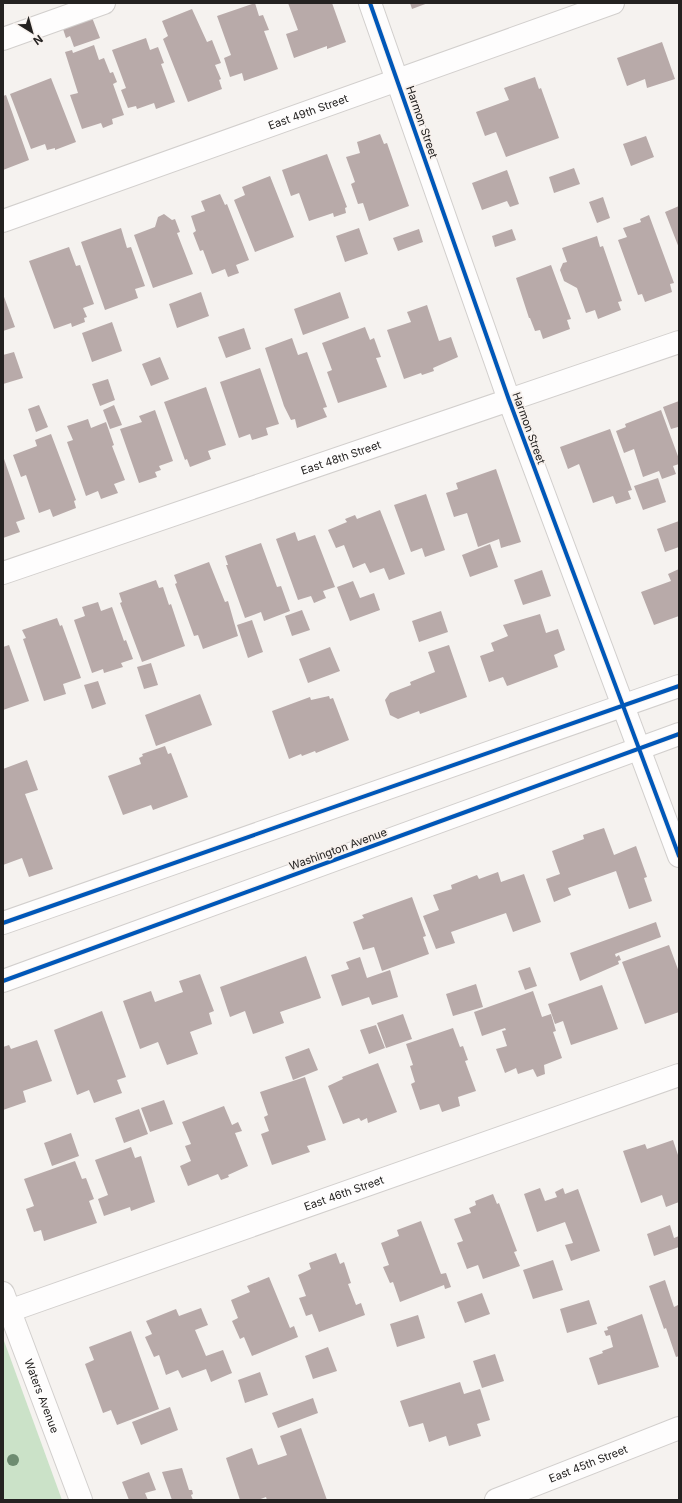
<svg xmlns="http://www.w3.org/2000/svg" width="682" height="1503" font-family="Inter,sans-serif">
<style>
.green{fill:#cbe2c8}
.building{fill:#b8aaa9}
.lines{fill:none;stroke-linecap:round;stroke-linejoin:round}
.minor-casing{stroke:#d2cfcd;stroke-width:24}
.major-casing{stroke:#d2cfcd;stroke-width:24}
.minor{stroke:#fefdfd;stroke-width:22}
.major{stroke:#fefdfd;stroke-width:22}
.cycleway-casing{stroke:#f7f1ed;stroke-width:6}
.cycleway{stroke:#0057b8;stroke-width:4}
.tree{fill:#6e8c71}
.labels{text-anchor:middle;stroke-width:3.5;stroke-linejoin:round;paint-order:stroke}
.street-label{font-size:11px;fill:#242221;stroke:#f7f1ed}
</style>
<rect width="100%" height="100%" fill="#f5f2ef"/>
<path class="green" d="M 3,1338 L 62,1500 L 3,1500 Z"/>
<path class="building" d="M 255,3 L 259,16 L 263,15 L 269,30 L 264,31 L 278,69 L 244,81 L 242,73 L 230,77 L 224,58 L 231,55 L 217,16 Z
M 288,3 L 332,3 L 346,42 L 327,49 L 327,46 L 294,58 L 286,34 L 298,30 Z
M 410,3 L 428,3 L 412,9 Z
M 192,9 L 207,42 L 212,40 L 221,63 L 215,65 L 221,79 L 219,80 L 222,89 L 188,102 L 163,39 L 168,36 L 162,21 Z
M 91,15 L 100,38 L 74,47 L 70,36 L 66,38 L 62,26 Z
M 146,38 L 150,50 L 158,47 L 164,63 L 161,64 L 175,102 L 156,109 L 154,103 L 137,109 L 136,106 L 128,108 L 121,90 L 126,88 L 112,50 Z
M 662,42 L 675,79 L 647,88 L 645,79 L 627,86 L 617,58 Z
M 94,45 L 99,60 L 104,58 L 110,73 L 113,72 L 117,82 L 113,84 L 124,115 L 112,119 L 113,124 L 103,128 L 101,123 L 82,129 L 70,95 L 78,93 L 65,52 L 72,50 L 73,53 Z
M 535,77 L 539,89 L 541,88 L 559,138 L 506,157 L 496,132 L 485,136 L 476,112 L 509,100 L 504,88 Z
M 51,78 L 76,142 L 55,150 L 55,148 L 47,150 L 45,144 L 31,149 L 10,94 Z
M 6,95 L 29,160 L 3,170 L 3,96 Z
M 380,134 L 384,144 L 387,143 L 409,206 L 369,221 L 363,203 L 358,204 L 351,184 L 355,182 L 346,157 L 360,153 L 357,142 Z
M 646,136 L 654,157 L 631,166 L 623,144 Z
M 327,154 L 347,207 L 345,208 L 346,213 L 334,217 L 333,213 L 309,221 L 299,193 L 291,196 L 282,170 Z
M 574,168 L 580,184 L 554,193 L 549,177 Z
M 507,170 L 519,204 L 510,207 L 507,201 L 482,210 L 472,183 Z
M 270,176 L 294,237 L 255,252 L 234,200 L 245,195 L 242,187 Z
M 220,194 L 225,205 L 227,204 L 249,260 L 236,265 L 239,273 L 228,277 L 225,269 L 212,274 L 203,250 L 200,251 L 193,233 L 196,231 L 191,216 L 205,211 L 201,201 Z
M 603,197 L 610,218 L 597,223 L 589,202 Z
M 679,206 L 679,248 L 665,212 Z
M 164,214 L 172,220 L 175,219 L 180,232 L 177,233 L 193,274 L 153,288 L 134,235 L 155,227 L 158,217 Z
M 649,215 L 674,283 L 670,284 L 672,292 L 645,302 L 642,294 L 638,295 L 618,240 L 627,237 L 623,228 L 641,222 L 640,219 Z
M 121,228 L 127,248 L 131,247 L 145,286 L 135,289 L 138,298 L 105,310 L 81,242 Z
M 359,228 L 368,254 L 345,262 L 336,236 Z
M 419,229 L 423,242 L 398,251 L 393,238 Z
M 512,229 L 516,240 L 495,247 L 492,236 Z
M 597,236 L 600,247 L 603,246 L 622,301 L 618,302 L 621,310 L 598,319 L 595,310 L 586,313 L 577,288 L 564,281 L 560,270 L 563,263 L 567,262 L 562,248 Z
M 69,247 L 76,266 L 80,265 L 94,304 L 83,308 L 87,317 L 84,318 L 85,322 L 72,327 L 71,323 L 54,329 L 29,261 Z
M 551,265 L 571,319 L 567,320 L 570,329 L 543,339 L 540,330 L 535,331 L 530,318 L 529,318 L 516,278 Z
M 201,292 L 209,316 L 177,328 L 169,304 Z
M 340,292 L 349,318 L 303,335 L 294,309 Z
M 3,294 L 15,327 L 3,331 Z
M 427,305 L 439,341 L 451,337 L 458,357 L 433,368 L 434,371 L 422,375 L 421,373 L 404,379 L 387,330 L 411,322 L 407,312 Z
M 112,322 L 122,351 L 92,362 L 82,333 Z
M 365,327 L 370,340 L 374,338 L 381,357 L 376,358 L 387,387 L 338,403 L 327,372 L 332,370 L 322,343 Z
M 244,328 L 251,349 L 226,358 L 218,337 Z
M 292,338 L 298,355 L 307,352 L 327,407 L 323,408 L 327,417 L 297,428 L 295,419 L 291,420 L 284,406 L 265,348 Z
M 14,352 L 23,378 L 3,384 L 3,355 Z
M 160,357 L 169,379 L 151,386 L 142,364 Z
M 260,368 L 279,424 L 266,428 L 268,435 L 252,440 L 250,434 L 239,438 L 220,382 Z
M 108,379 L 115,400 L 100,406 L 92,384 Z
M 206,387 L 226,445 L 208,451 L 211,459 L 190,467 L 187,459 L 185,460 L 164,402 Z
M 679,401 L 679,430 L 678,427 L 671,429 L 663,407 Z
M 39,405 L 48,427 L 36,432 L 28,409 Z
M 114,405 L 122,425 L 110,429 L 103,410 Z
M 155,410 L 173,461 L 159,466 L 161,470 L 155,472 L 157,477 L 139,483 L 120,429 L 142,422 L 139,416 Z
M 661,410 L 679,459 L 679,464 L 673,466 L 676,474 L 662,479 L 659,471 L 643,477 L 634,449 L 624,453 L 616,431 L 626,427 L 625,424 Z
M 88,419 L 91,428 L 106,422 L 114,445 L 112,446 L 125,480 L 114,484 L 118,493 L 101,499 L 98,491 L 86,496 L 67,442 L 73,440 L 67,426 Z
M 610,429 L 632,490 L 628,491 L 631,499 L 616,504 L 613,496 L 593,503 L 579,464 L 568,469 L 560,447 Z
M 51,434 L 76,500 L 74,501 L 76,508 L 53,517 L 50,509 L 39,513 L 26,475 L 21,477 L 13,455 L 37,446 L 35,440 Z
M 3,456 L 25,519 L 16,522 L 20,532 L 3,538 Z
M 496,469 L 521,542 L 501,548 L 499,539 L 478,547 L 467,513 L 454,517 L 446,493 L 458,489 L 456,483 Z
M 658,478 L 666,502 L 643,510 L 634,486 Z
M 426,494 L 445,550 L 425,557 L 422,548 L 411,552 L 394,505 Z
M 380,510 L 405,574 L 389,580 L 384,568 L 370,573 L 365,563 L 353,568 L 344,545 L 336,548 L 328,530 L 347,522 L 345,519 L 355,515 L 357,519 Z
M 679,521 L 679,547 L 665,552 L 657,529 Z
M 295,532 L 298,541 L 315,535 L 335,587 L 323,591 L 326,598 L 314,603 L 311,596 L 298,600 L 276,539 Z
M 261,543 L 277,587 L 281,586 L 290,611 L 264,621 L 261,612 L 245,618 L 226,565 L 228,565 L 225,556 Z
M 490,544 L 498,567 L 470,577 L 462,555 Z
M 209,562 L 225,602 L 228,601 L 238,636 L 203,649 L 198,635 L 194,636 L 175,584 L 177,583 L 174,575 Z
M 679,569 L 679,616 L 654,625 L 641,592 L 671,581 L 668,574 Z
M 542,570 L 551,596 L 523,605 L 514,580 Z
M 156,580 L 159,588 L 163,587 L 169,605 L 171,604 L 185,646 L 142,662 L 120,603 L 122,602 L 119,593 Z
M 353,581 L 360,598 L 374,593 L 380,610 L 350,621 L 337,587 Z
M 98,602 L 101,611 L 112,607 L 124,641 L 126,640 L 133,659 L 121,663 L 123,667 L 104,673 L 103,669 L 92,673 L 74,620 L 85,616 L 82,607 Z
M 302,610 L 310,630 L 292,636 L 285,616 Z
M 441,611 L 448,632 L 419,642 L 412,621 Z
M 540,614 L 546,633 L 558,629 L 565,650 L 554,655 L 558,667 L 507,686 L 503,677 L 489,682 L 480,656 L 494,651 L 491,643 L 508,636 L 503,625 Z
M 57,618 L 60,626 L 62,625 L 81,678 L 63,684 L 66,694 L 44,701 L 23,639 L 26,638 L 22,630 Z
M 252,620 L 263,652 L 248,658 L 237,625 Z
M 9,645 L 29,701 L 3,710 L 3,647 Z
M 449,645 L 467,697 L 420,714 L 419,711 L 398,719 L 390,715 L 385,700 L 390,693 L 411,685 L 410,682 L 435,672 L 428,652 Z
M 330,647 L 340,671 L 308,683 L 299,659 Z
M 151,663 L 158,685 L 144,689 L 137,667 Z
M 98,681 L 106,704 L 92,709 L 84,685 Z
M 200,694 L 212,725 L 156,746 L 145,715 Z
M 329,696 L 330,699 L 333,698 L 349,740 L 316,753 L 315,751 L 302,756 L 301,754 L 289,759 L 272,711 L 310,697 L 311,700 Z
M 165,746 L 168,754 L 171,753 L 188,797 L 153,810 L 151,805 L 123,815 L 108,776 L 141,764 L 139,758 L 143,756 L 142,754 Z
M 27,760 L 38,790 L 25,794 L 53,869 L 29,877 L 22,858 L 3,865 L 3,769 Z
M 604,828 L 614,855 L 636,846 L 647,877 L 644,878 L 652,901 L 629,909 L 616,871 L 568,888 L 571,895 L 554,902 L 546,879 L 560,874 L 552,851 L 584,839 L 583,835 Z
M 498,872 L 501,882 L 524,874 L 541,922 L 513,932 L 506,913 L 451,932 L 455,943 L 436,949 L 423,916 L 439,910 L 433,895 L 452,889 L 451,885 L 477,875 L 479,879 Z
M 412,897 L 426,936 L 423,937 L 429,954 L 382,971 L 374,947 L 363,950 L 353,922 L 364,918 L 362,915 Z
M 656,922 L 661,937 L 615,954 L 616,957 L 619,955 L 621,960 L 618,961 L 619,964 L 580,981 L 570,953 Z
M 669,945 L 679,972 L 679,1012 L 645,1024 L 622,962 Z
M 306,956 L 321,998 L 280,1012 L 284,1023 L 253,1034 L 245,1011 L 230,1017 L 220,987 Z
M 360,957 L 367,978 L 390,970 L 398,997 L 372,1005 L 369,997 L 342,1006 L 331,975 L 349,969 L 346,962 Z
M 530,967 L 537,986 L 525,990 L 518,971 Z
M 200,974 L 214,1011 L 209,1013 L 212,1024 L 190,1032 L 198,1054 L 167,1065 L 158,1042 L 140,1049 L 123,1001 L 151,991 L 155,1002 L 183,992 L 179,981 Z
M 476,984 L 483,1007 L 453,1016 L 446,994 Z
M 602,985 L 618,1029 L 571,1045 L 563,1021 L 555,1024 L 548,1004 Z
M 533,991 L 542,1017 L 551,1014 L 556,1031 L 553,1032 L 562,1058 L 544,1065 L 545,1074 L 537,1077 L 533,1069 L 518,1074 L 516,1068 L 505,1073 L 496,1049 L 507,1046 L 502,1031 L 506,1030 L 505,1028 L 482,1036 L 474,1012 Z
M 102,1011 L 126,1077 L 117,1080 L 122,1093 L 94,1103 L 89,1090 L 77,1095 L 54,1030 Z
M 403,1014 L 412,1039 L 386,1048 L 377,1023 Z
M 376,1025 L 385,1048 L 369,1054 L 360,1030 Z
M 453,1028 L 460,1047 L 463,1046 L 468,1060 L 465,1061 L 476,1091 L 458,1097 L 460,1106 L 442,1112 L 439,1104 L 420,1110 L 411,1084 L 415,1082 L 410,1066 L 413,1065 L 406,1044 Z
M 37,1040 L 52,1081 L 23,1091 L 26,1102 L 3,1110 L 3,1047 L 9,1045 L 11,1049 Z
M 309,1048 L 318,1070 L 293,1080 L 285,1057 Z
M 378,1063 L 397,1112 L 368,1123 L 367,1118 L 361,1121 L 359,1118 L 343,1124 L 328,1086 L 343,1079 L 342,1077 Z
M 305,1077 L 326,1140 L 307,1146 L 310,1152 L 272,1165 L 261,1134 L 269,1131 L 264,1117 L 268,1115 L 260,1092 Z
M 164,1100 L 173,1124 L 150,1132 L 141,1108 Z
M 224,1106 L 232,1125 L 238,1122 L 242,1131 L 235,1133 L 248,1166 L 228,1175 L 229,1177 L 221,1180 L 218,1174 L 188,1186 L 180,1166 L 191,1161 L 185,1146 L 191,1144 L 182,1122 Z
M 139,1109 L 148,1134 L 124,1143 L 115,1118 Z
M 71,1133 L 79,1156 L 52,1166 L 44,1143 Z
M 673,1140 L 679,1158 L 679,1202 L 666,1207 L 662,1195 L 641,1203 L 623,1151 L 645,1144 L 647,1149 Z
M 131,1147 L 135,1158 L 141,1156 L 155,1202 L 131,1211 L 130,1207 L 104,1216 L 98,1199 L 108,1195 L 95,1160 Z
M 75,1161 L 82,1179 L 86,1178 L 94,1199 L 89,1201 L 97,1223 L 44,1241 L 41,1230 L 34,1232 L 26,1209 L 34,1206 L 24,1179 Z
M 540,1188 L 545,1201 L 557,1197 L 555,1192 L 563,1188 L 565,1194 L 578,1189 L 600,1251 L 571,1261 L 565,1245 L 573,1243 L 565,1222 L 537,1232 L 524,1194 Z
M 493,1194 L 497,1204 L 499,1203 L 517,1251 L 514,1252 L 520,1266 L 483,1279 L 478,1265 L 467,1269 L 457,1243 L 463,1241 L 454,1219 L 471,1213 L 469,1208 L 476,1205 L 475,1201 Z
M 421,1221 L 441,1274 L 446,1273 L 451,1287 L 445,1289 L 444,1285 L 400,1302 L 393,1282 L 390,1283 L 383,1267 L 389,1265 L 381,1243 L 399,1236 L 397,1230 Z
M 670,1225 L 674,1238 L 679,1236 L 679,1247 L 654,1256 L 647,1234 Z
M 336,1253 L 340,1264 L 344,1262 L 351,1283 L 348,1284 L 356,1305 L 361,1303 L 365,1315 L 319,1332 L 312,1314 L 306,1316 L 299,1298 L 306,1296 L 298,1275 L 311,1269 L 309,1263 Z
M 553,1260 L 563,1290 L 533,1299 L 523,1270 Z
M 269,1277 L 290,1328 L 294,1326 L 298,1337 L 252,1356 L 244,1337 L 240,1339 L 232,1321 L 238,1318 L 231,1300 L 250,1292 L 247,1286 Z
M 665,1280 L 674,1307 L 678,1305 L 679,1307 L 679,1356 L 676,1357 L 666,1328 L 664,1329 L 649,1286 Z
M 482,1293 L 490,1314 L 465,1323 L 457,1302 Z
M 589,1300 L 597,1324 L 567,1333 L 560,1309 Z
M 201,1308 L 208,1325 L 195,1330 L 206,1356 L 223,1350 L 232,1373 L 211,1382 L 206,1369 L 182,1378 L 178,1370 L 166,1375 L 159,1355 L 154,1357 L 145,1337 L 152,1334 L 146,1321 L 176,1309 L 179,1316 Z
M 642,1314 L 659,1367 L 598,1385 L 589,1358 L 603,1353 L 602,1351 L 613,1347 L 610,1335 L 606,1336 L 604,1331 L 608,1330 L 607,1327 Z
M 418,1315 L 425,1338 L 397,1347 L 390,1324 Z
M 131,1331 L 159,1409 L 117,1425 L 111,1410 L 103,1413 L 85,1364 L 94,1360 L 89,1347 Z
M 328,1347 L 337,1371 L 313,1379 L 305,1356 Z
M 495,1354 L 504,1381 L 482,1388 L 473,1361 Z
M 260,1372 L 268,1395 L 245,1403 L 238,1380 Z
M 460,1382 L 464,1394 L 480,1389 L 490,1420 L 477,1424 L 481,1436 L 449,1446 L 446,1436 L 429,1442 L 423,1423 L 409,1427 L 400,1401 Z
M 313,1398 L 318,1413 L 278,1428 L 272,1413 Z
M 170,1407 L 178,1430 L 141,1445 L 132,1422 Z
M 301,1428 L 327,1500 L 267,1500 L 266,1497 L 258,1500 L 240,1500 L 226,1458 L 252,1448 L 258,1465 L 287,1455 L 280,1436 Z
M 182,1468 L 189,1490 L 192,1490 L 193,1494 L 191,1495 L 193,1500 L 172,1500 L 162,1472 Z
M 149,1472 L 156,1490 L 145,1493 L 148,1500 L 129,1500 L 122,1482 Z"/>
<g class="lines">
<defs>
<g id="minor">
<path d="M 370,3 L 509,400 L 679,856"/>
<path d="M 3,39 L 104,3"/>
<path id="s1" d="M 3,221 L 613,3"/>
<path id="s2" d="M 3,573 L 679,342"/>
<path d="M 3,923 L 679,686"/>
<path d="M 3,981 L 679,734"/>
<path id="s3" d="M 9,1311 L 679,1075"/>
<path id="s4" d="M 496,1500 L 679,1428"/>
</g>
<g id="major">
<path id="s5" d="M 3,1293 L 81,1500"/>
</g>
</defs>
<use href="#minor" class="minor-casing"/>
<use href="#major" class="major-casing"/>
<use href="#minor" class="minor"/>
<use href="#major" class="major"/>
<defs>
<path id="cycleway" d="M 370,3 L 509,400 L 679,856
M 3,923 L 679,686
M 3,981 L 679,734"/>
</defs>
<use href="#cycleway" class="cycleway-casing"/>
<use href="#cycleway" class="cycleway"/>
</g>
<circle class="tree" cx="13" cy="1460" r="6"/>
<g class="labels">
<g class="street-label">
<text dy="4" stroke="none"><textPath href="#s1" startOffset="324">East 49th Street</textPath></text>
<text transform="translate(422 122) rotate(71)" y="4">Harmon Street</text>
<text transform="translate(529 428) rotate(70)" y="4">Harmon Street</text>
<text dy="4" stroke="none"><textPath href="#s2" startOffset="357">East 48th Street</textPath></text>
<text transform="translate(338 849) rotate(-20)" y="4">Washington Avenue</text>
<text dy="4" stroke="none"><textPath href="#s3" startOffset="355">East 46th Street</textPath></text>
<text dy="4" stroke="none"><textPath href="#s5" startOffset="110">Waters Avenue</textPath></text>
<text dy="4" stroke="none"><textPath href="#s4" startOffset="99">East 45th Street</textPath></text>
</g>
</g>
<rect width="682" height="1503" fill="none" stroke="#242221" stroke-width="8"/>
<g transform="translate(32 32) rotate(143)" stroke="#f7f1ed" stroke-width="3" paint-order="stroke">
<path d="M0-3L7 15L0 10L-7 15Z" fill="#242221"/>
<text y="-6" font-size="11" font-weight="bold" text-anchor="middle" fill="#242221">N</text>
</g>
</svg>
